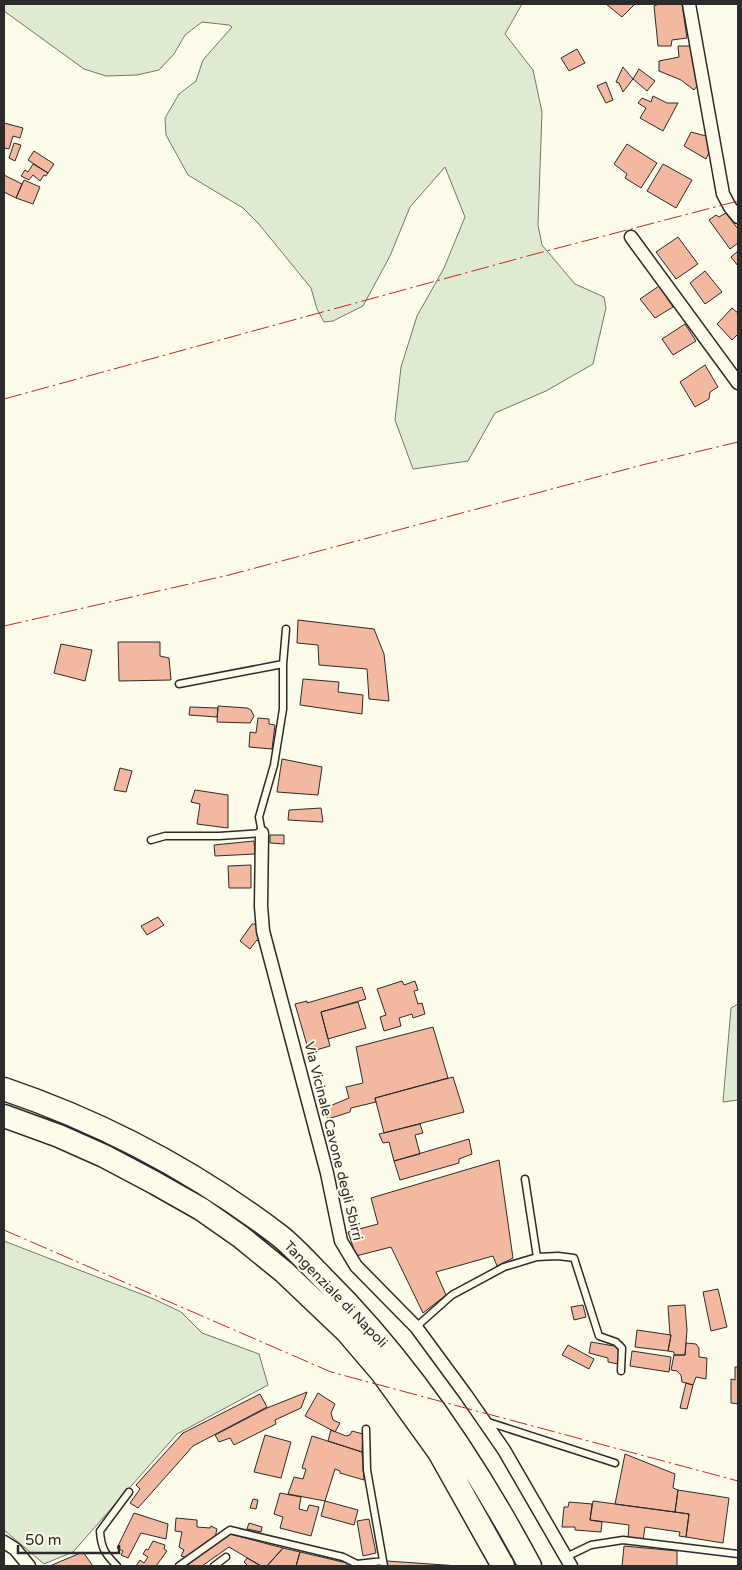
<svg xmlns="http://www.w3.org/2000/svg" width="742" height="1570" font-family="'Varela Round',sans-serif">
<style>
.green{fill:#deebd1;stroke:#74746e}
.building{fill:#f2b8a0;stroke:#2b2b2b}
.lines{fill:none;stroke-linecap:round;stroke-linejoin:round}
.service-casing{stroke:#2b2b2b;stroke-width:9}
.minor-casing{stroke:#2b2b2b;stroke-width:15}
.motorway-casing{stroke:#2b2b2b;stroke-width:25}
.service{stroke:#fdfbea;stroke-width:6}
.minor{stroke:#fdfbea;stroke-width:12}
.motorway{stroke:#fdfbea;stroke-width:22}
.power{stroke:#c62828;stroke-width:1;stroke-dasharray:18 4 2.5 4;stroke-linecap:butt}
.labels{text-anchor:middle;stroke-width:4;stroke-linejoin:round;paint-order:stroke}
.street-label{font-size:14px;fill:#2b2b2b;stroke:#fdfbea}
</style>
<rect width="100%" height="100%" fill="#fdfbea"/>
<path class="green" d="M 4,4 L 522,4 L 505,34 L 533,70 L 542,112 L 538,225 L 542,245 L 575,284 L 604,297 L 606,308 L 593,364 L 546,391 L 495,413 L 468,461 L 413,469 L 395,420 L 401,367 L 417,316 L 444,268 L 465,217 L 445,167 L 410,207 L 390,256 L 363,306 L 333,321 L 324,322 L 317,309 L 311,288 L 258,223 L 243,208 L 188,175 L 166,135 L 165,118 L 179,94 L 196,81 L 203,60 L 232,27 L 229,25 L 202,22 L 185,35 L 174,54 L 159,70 L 137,75 L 106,76 L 84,69 L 4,11 Z
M 738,1004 L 738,1100 L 723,1102 L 731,1008 Z
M 4,1241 L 154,1299 L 181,1312 L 202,1333 L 259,1354 L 268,1385 L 177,1434 L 73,1552 L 44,1564 L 4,1530 Z"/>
<path class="building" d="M 606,4 L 635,4 L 622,17 Z
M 659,4 L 682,4 L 687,38 L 672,40 L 671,46 L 658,46 L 654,6 Z
M 678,46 L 690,46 L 697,86 L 694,90 L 681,80 L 659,71 L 659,61 L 679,57 Z
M 577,49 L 585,63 L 569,71 L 561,58 Z
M 623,67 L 633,79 L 623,92 L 619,83 L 616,82 Z
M 639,69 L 655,81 L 647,91 L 633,79 Z
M 606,82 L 613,100 L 606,103 L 597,86 Z
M 653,96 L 667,103 L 678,103 L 663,131 L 640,118 L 646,108 L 638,103 L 642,98 L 651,102 Z
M 4,123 L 23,128 L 20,138 L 13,136 L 9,149 L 4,148 Z
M 691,132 L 706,136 L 710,150 L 706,159 L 684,146 Z
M 14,143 L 21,145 L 15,161 L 9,158 Z
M 627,144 L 657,163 L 641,188 L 625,178 L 627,174 L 614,164 Z
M 34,151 L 54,164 L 48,173 L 28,160 Z
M 33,164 L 48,173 L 46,176 L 44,175 L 40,181 L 33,175 L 29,180 L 21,176 L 25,170 L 28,172 Z
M 663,164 L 692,180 L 676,208 L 647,191 Z
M 4,175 L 22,184 L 16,198 L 4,192 Z
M 24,180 L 40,187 L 33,204 L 16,198 Z
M 726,213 L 738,229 L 738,243 L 730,249 L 709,220 L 716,215 L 719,217 Z
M 678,237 L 698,264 L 676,279 L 656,252 Z
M 738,251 L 738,266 L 731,257 Z
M 705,271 L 722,292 L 705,304 L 690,283 Z
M 659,286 L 673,307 L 655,318 L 640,299 Z
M 732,308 L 738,313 L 738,334 L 732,340 L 717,324 Z
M 685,324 L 696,341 L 673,355 L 662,339 Z
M 705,365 L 718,387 L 710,392 L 709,399 L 695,407 L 680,382 Z
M 298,620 L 374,629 L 384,654 L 389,701 L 369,699 L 367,669 L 319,665 L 318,645 L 297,643 Z
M 118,642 L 160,642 L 160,656 L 169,658 L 171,680 L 119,681 Z
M 61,644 L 92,650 L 85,681 L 54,673 Z
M 303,679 L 339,682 L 338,692 L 363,695 L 362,714 L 300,705 Z
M 218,706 L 247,708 L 251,710 L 254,716 L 250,723 L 217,722 Z
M 190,707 L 218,708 L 217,717 L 189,715 Z
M 258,718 L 269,719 L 269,724 L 275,725 L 272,749 L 249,747 L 250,732 L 256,733 Z
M 282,759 L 322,767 L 318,795 L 277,792 Z
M 120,768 L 132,771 L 126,792 L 114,790 Z
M 195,790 L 228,795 L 228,828 L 197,824 L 200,804 L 191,802 Z
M 321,808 L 323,822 L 288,820 L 289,810 Z
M 270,835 L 284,835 L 284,844 L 270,843 Z
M 254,841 L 255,854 L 215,856 L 214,845 Z
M 251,865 L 251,888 L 229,888 L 228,866 Z
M 158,917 L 164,925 L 147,935 L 141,926 Z
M 252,924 L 259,924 L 263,945 L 257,940 L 250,949 L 240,941 Z
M 402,981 L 404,985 L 415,981 L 418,990 L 414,991 L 418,1004 L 422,1003 L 425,1014 L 413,1018 L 412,1014 L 399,1018 L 401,1026 L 384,1031 L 380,1017 L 386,1015 L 377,989 Z
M 362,987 L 366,999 L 321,1012 L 330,1046 L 309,1052 L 295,1004 L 307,1001 L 307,1003 Z
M 358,1002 L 366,1028 L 328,1039 L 321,1012 Z
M 433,1027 L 448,1078 L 375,1098 L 376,1102 L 351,1108 L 350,1112 L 328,1119 L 325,1108 L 349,1098 L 346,1087 L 363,1083 L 356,1047 Z
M 453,1077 L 464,1112 L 384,1133 L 375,1098 Z
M 420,1124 L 423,1133 L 415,1135 L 420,1154 L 394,1161 L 389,1142 L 383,1143 L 379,1134 Z
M 469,1139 L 472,1154 L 459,1159 L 459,1163 L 400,1180 L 394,1161 Z
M 499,1160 L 513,1258 L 497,1266 L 493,1256 L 436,1272 L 446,1295 L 423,1313 L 391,1247 L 356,1256 L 348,1232 L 378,1224 L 371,1198 Z
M 718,1289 L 727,1327 L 711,1331 L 703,1292 Z
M 583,1305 L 586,1317 L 574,1320 L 571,1307 Z
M 685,1305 L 687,1330 L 685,1355 L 674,1355 L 674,1352 L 668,1351 L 671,1335 L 670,1335 L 668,1306 Z
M 637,1330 L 671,1335 L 668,1351 L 635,1347 Z
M 591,1342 L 620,1347 L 618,1364 L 608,1362 L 608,1358 L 589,1353 Z
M 686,1343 L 696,1344 L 699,1348 L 699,1357 L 707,1358 L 706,1379 L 696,1377 L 693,1385 L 682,1382 L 681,1375 L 677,1371 L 671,1370 L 674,1355 L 685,1355 Z
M 568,1345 L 594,1359 L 589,1369 L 562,1355 Z
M 632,1351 L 671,1357 L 669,1372 L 630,1366 Z
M 735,1367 L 738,1367 L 738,1404 L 731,1403 L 731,1379 L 735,1380 Z
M 686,1383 L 693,1385 L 687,1409 L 680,1408 Z
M 307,1392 L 301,1408 L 275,1420 L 276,1424 L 234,1445 L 230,1438 L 219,1442 L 215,1435 L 267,1408 Z
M 318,1393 L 335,1404 L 331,1413 L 333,1420 L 340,1423 L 335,1432 L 305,1416 Z
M 260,1394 L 267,1407 L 193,1446 L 138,1508 L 130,1503 L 140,1489 L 136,1485 L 183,1433 Z
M 331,1430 L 346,1436 L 350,1435 L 352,1431 L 363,1434 L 362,1452 L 328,1441 Z
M 265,1435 L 291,1442 L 281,1478 L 254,1472 Z
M 312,1436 L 362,1452 L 364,1480 L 340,1473 L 340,1471 L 335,1469 L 325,1501 L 288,1494 L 294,1477 L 303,1479 L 306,1469 L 302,1468 Z
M 625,1454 L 675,1474 L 673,1488 L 678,1490 L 675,1512 L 615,1504 Z
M 678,1490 L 729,1498 L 723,1543 L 686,1537 L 689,1514 L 675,1512 Z
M 280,1493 L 301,1497 L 299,1509 L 307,1511 L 309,1505 L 319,1507 L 311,1536 L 280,1528 L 283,1517 L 274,1514 Z
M 253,1499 L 258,1500 L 256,1509 L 250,1508 Z
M 325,1501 L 358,1510 L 354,1525 L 321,1516 Z
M 593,1501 L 689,1514 L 686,1537 L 679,1536 L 680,1532 L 645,1527 L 643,1541 L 628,1538 L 629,1525 L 590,1520 Z
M 569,1502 L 592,1504 L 590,1520 L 602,1522 L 601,1532 L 575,1530 L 575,1527 L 562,1527 L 564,1507 L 568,1507 Z
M 134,1513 L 168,1524 L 166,1539 L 141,1533 L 128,1558 L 121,1555 L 123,1551 L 117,1548 Z
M 176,1518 L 197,1520 L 197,1527 L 210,1528 L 211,1526 L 217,1529 L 215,1538 L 187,1558 L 181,1556 L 184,1550 L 179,1547 L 182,1532 L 175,1531 Z
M 369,1519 L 376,1553 L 363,1556 L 357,1521 Z
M 249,1523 L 262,1527 L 261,1532 L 247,1529 Z
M 230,1534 L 283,1548 L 267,1566 L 261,1566 L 229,1547 L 202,1566 L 186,1566 Z
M 153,1541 L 165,1545 L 164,1549 L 167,1551 L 156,1566 L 136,1566 L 140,1560 L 144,1563 L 148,1557 L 143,1554 L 146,1549 L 148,1550 Z
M 624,1546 L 677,1551 L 677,1566 L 688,1566 L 622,1566 Z
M 283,1548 L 300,1552 L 296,1566 L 267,1566 Z
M 83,1552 L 93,1566 L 50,1566 L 59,1562 Z
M 300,1552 L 347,1563 L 347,1566 L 296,1566 Z
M 247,1558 L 261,1566 L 248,1566 L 244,1562 Z
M 387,1561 L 459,1566 L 388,1566 Z"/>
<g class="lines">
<defs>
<path id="service" d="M 179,684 L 283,664
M 151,840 L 165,836 L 219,836 L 262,833 L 259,817 L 274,765 L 283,709 L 283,664 L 286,629
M 525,1179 L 537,1257
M 416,1327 L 452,1295 L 504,1267 L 537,1257 L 558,1256 L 574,1258 L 599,1336 L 616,1342 L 622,1348 L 621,1371
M 485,1421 L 615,1463
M 366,1429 L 367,1470 L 384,1566
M 566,1557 L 591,1545 L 623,1540 L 738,1554
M 117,1566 C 105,1554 101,1548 100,1531 L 129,1492
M 179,1566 L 230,1530 L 343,1557 L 357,1564 L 383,1561
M 214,1566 L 226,1557"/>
<path id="minor" d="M 689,4 L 723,194 L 730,207 L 738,217
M 631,237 L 738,383
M 262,833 L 261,906 L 263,931 L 327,1173 L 341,1241 L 356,1266 L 416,1327 L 466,1395 L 504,1450 L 571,1566
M 4,1542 L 15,1549 L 29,1566"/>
<path id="motorway" d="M 4,1089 C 104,1123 195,1171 280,1236 C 295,1248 309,1264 323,1278 C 408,1362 474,1461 530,1566
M 4,1116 L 59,1136 L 104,1156 L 155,1183 L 201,1209 L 241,1237 L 284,1272 L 347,1332 L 382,1373 L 439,1452 L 503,1566"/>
</defs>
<use href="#service" class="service-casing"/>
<use href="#minor" class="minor-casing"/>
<use href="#motorway" class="motorway-casing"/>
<use href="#service" class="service"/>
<use href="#minor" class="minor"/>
<use href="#motorway" class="motorway"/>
<path class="power" d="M 4,399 L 535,254 L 738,201
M 4,626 L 229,575 L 642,465 L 738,442
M 4,1230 L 331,1372 L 738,1481"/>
</g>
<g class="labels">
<g class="street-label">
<text transform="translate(334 1141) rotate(76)" y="5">Via Vicinale Cavone degli Sbirri</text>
<text transform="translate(336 1294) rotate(46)" y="5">Tangenziale di Napoli</text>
</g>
</g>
<rect width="742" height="1570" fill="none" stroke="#2b2b2b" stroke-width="10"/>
<path d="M18 1545v8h101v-8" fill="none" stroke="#2b2b2b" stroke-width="2.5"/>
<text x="25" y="1545" font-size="15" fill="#2b2b2b" stroke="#fdfbea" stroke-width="4" paint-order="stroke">50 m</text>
</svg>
